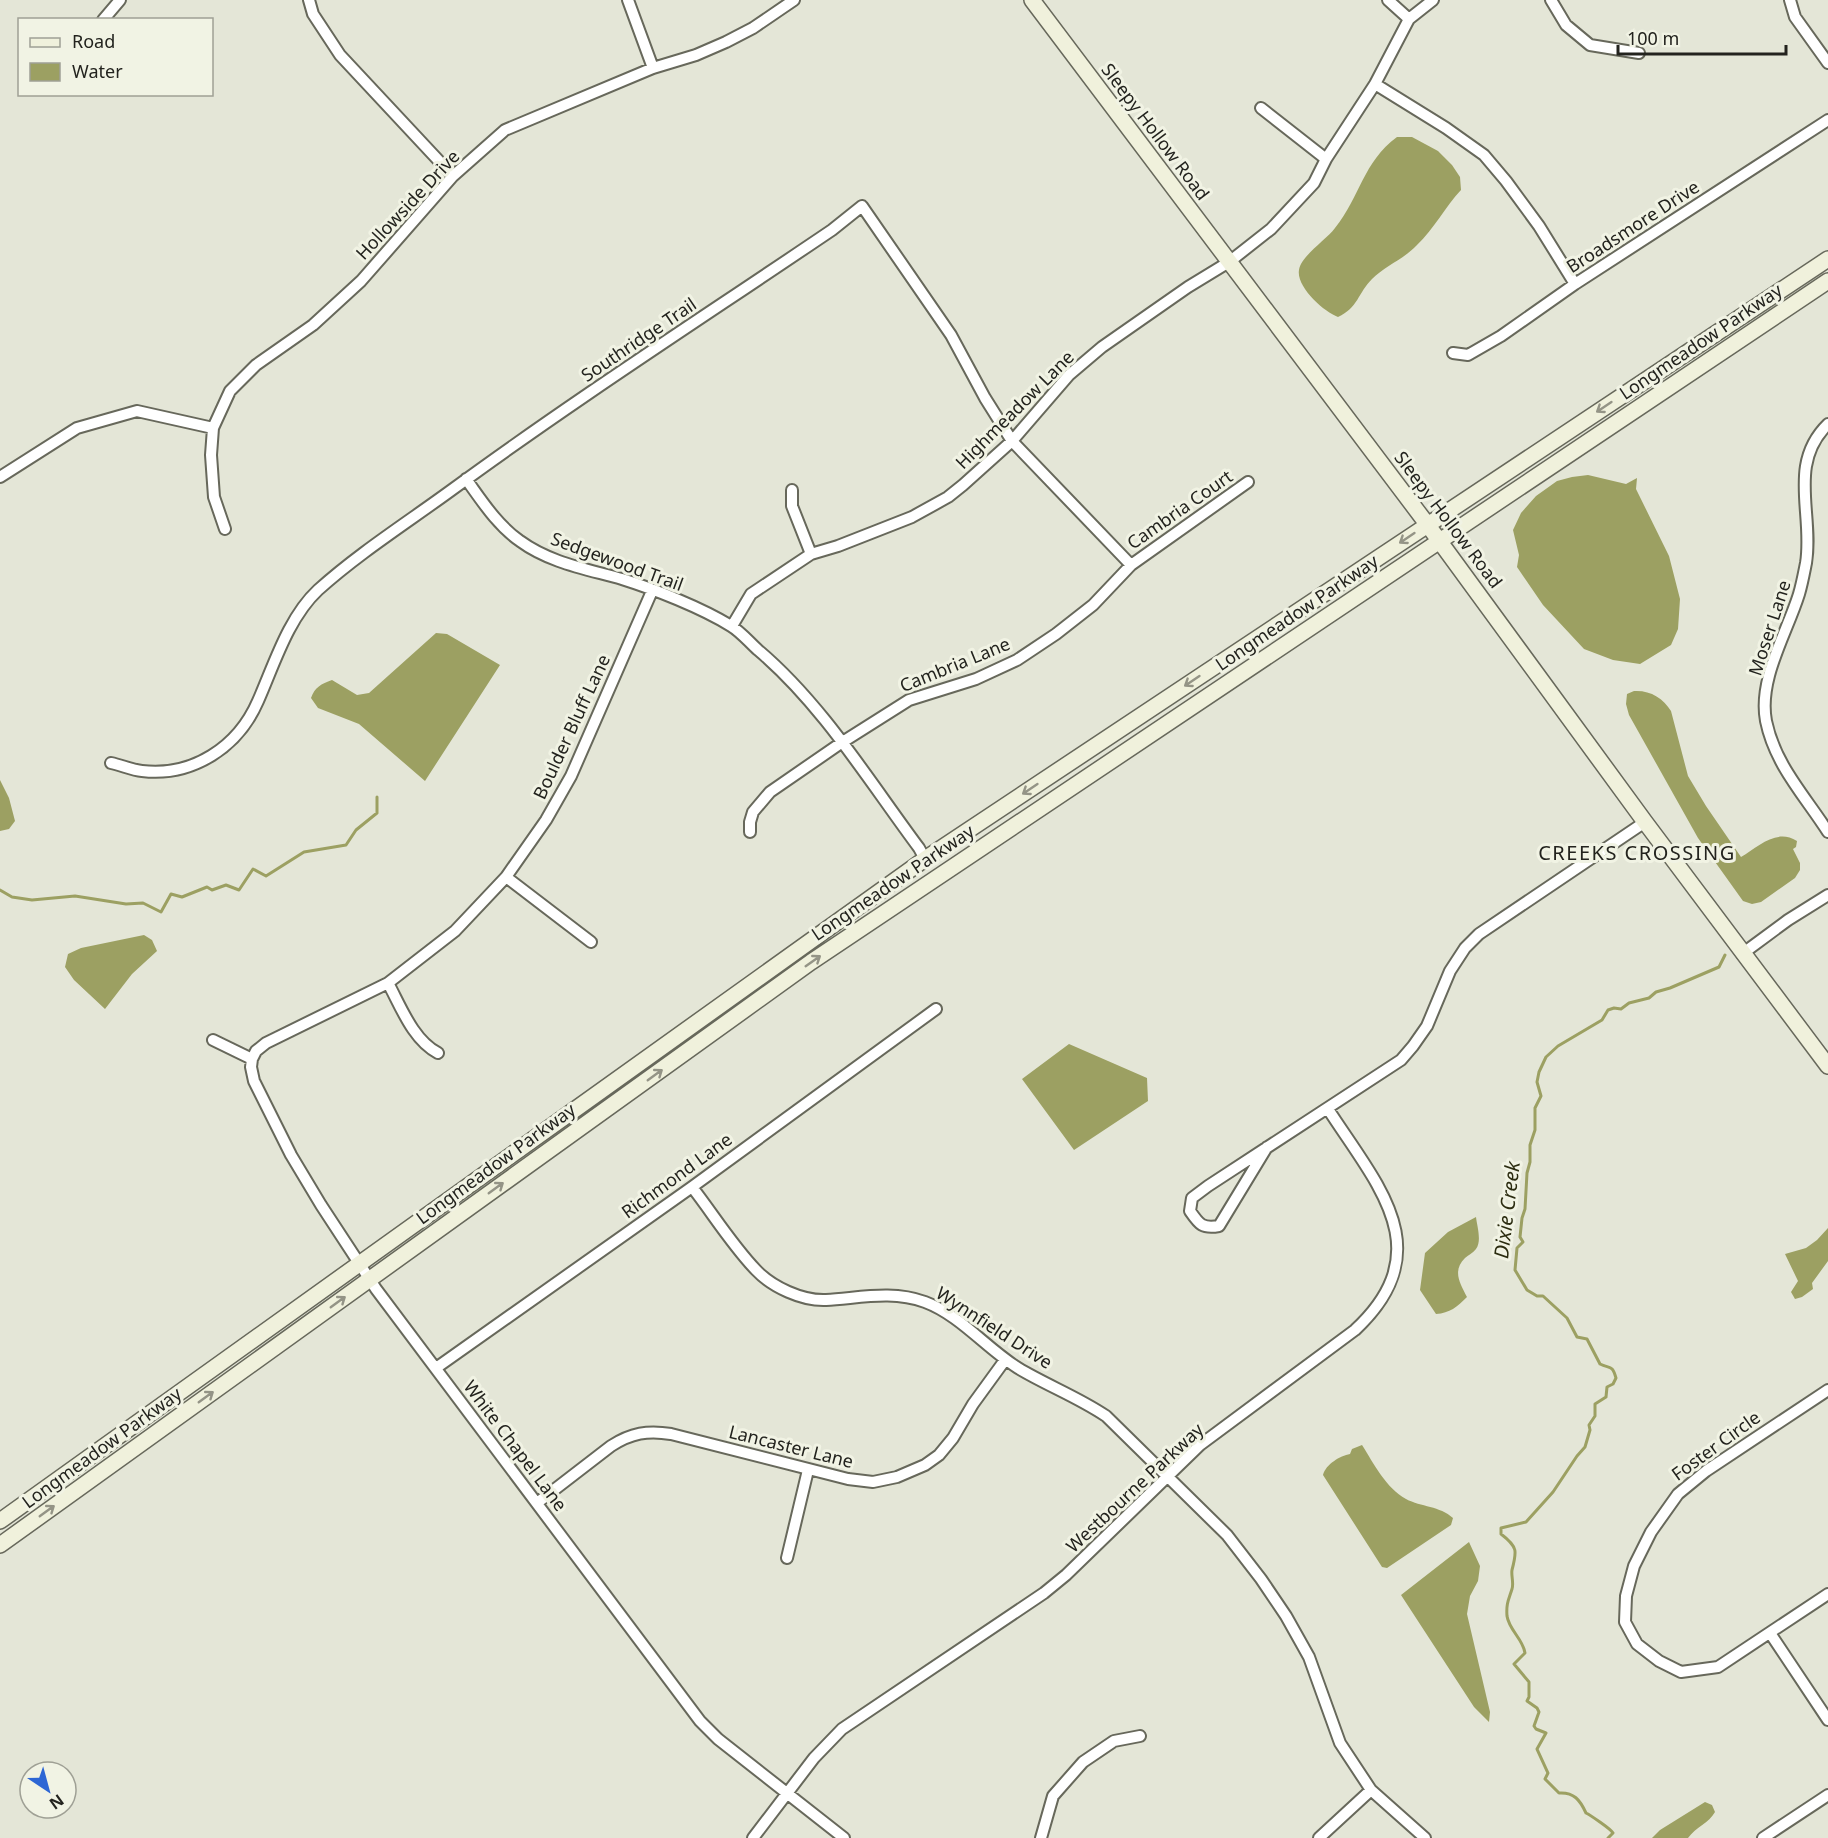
<svg xmlns="http://www.w3.org/2000/svg" width="1828" height="1838" font-family="'Noto Sans',sans-serif">
<style>
.water{fill:#9ca062}
.lines{fill:none;stroke-linecap:round;stroke-linejoin:round}
.stream{stroke:#9ca062;stroke-width:3}
.street-casing{stroke:#67685b;stroke-width:14}
.secondary-casing{stroke:#67685b;stroke-width:18}
.street{stroke:#fff;stroke-width:10}
.secondary{stroke:#f0f1dc;stroke-width:15}
.oneway{stroke:#949486}
.labels{text-anchor:middle;stroke-width:6;stroke-linejoin:round;paint-order:stroke}
.street-label{font-size:18px;fill:#23231e;stroke:#f1f3e4}
.neighbourhood-label{font-size:20px;letter-spacing:1.5px;fill:#23231e;stroke:#f1f3e4}
.water-label{font-size:20px;font-style:italic;fill:#2c2d11;stroke:#f1f3e4}
</style>
<rect width="100%" height="100%" fill="#e4e6d7"/>
<path class="water" d="M 1397,137 L 1412,137 L 1438,151 L 1452,165 L 1460,177 L 1461,190 C 1445,207 1434,229 1417,245 C 1404,259 1385,266 1372,279 C 1358,293 1358,308 1338,317 C 1324,312 1296,287 1299,270 C 1301,256 1326,240 1335,228 C 1360,197 1363,162 1397,137 Z
M 1588,475 L 1626,484 L 1637,478 L 1636,489 L 1669,556 L 1680,599 L 1678,629 L 1671,645 L 1640,664 L 1613,660 L 1584,649 L 1543,605 L 1517,567 L 1519,555 L 1513,530 L 1521,513 L 1536,496 L 1557,481 L 1572,477 Z
M 436,633 L 447,634 L 500,665 L 425,781 L 359,724 L 318,708 L 311,698 C 315,687 321,684 332,680 L 357,695 L 369,693 Z
M 1634,691 C 1650,690 1663,698 1671,711 L 1688,776 L 1706,806 L 1741,857 C 1758,847 1776,828 1797,841 L 1796,847 L 1793,849 L 1800,863 L 1800,870 L 1795,878 L 1761,902 L 1752,904 L 1743,901 L 1698,838 L 1629,715 L 1626,704 L 1627,694 Z
M 0,780 L 9,798 L 15,821 L 9,829 L 0,831 Z
M 144,935 L 152,940 L 157,951 L 132,974 L 105,1009 L 74,980 L 65,967 L 68,954 L 81,948 Z
M 1069,1044 L 1147,1078 L 1148,1101 L 1074,1150 L 1022,1079 Z
M 1476,1217 C 1477,1226 1482,1241 1476,1249 C 1473,1253 1468,1255 1465,1258 C 1452,1271 1460,1283 1467,1297 C 1457,1307 1450,1313 1436,1314 L 1420,1290 L 1425,1253 L 1448,1232 Z
M 1828,1228 L 1828,1261 L 1812,1283 L 1813,1289 L 1802,1297 L 1795,1299 L 1791,1292 L 1798,1281 L 1785,1254 L 1806,1248 L 1817,1240 Z
M 1362,1445 C 1374,1464 1386,1488 1406,1499 C 1421,1507 1440,1506 1453,1518 L 1451,1525 L 1387,1568 L 1382,1567 L 1323,1475 C 1326,1464 1340,1456 1350,1454 L 1352,1449 Z
M 1469,1542 L 1480,1566 L 1478,1581 L 1470,1596 L 1467,1614 L 1490,1712 L 1489,1722 L 1474,1707 L 1401,1595 Z
M 1705,1802 L 1712,1805 L 1715,1812 C 1709,1823 1696,1827 1688,1838 L 1652,1838 L 1660,1830 Z"/>
<g class="lines">
<path class="stream" d="M 0,890 L 12,897 L 32,900 L 75,896 L 126,904 L 143,903 L 161,912 L 171,894 L 182,897 L 207,887 L 212,890 L 226,885 L 239,890 L 253,869 L 266,876 L 304,852 L 346,845 L 356,830 L 377,813 L 377,797
M 1608,1838 L 1613,1833 C 1611,1829 1590,1815 1586,1813 C 1580,1800 1574,1792 1559,1793 L 1545,1779 L 1548,1773 L 1537,1749 L 1546,1733 L 1536,1729 L 1534,1726 L 1539,1712 L 1537,1708 L 1527,1701 L 1529,1697 L 1529,1682 L 1514,1664 L 1525,1653 C 1523,1639 1509,1630 1507,1616 C 1506,1603 1509,1599 1512,1589 C 1514,1583 1511,1576 1512,1570 C 1517,1551 1518,1547 1501,1534 L 1501,1528 L 1526,1522 L 1553,1492 L 1577,1456 L 1585,1447 L 1590,1430 L 1589,1425 L 1595,1416 L 1595,1404 L 1606,1397 L 1607,1387 L 1613,1384 L 1616,1378 C 1612,1364 1610,1369 1600,1364 L 1587,1339 L 1577,1337 L 1567,1318 L 1543,1296 L 1537,1296 L 1527,1290 L 1515,1270 L 1517,1248 L 1523,1242 L 1520,1237 L 1522,1218 L 1525,1209 L 1527,1173 L 1530,1162 L 1530,1145 L 1535,1130 L 1535,1108 L 1541,1096 L 1537,1082 L 1539,1072 L 1546,1057 L 1558,1046 L 1602,1020 L 1608,1010 L 1614,1008 L 1621,1009 L 1629,1003 L 1649,998 L 1656,992 L 1670,988 L 1719,967 L 1725,955"/>
<defs>
<path id="street" d="M 309,0 L 313,14 L 340,55 L 453,176
M 628,0 L 653,68
M 1388,0 L 1409,19
M 1551,0 L 1566,25 L 1590,45 L 1639,53
M 1790,0 L 1795,17 L 1828,63
M 103,20 L 120,0
M 1375,84 L 1446,128 L 1484,155 L 1506,181 L 1539,226 L 1575,284
M 1261,108 L 1326,159
M 1453,353 L 1468,355 L 1501,336 L 1575,284 L 1828,120
M 1828,424 C 1787,464 1814,514 1806,563 C 1804,573 1802,584 1799,594 C 1787,633 1758,679 1766,721 C 1775,765 1805,796 1828,832
M 0,477 L 77,428 L 137,411 L 213,428
M 466,479 C 482,501 497,525 520,541 C 550,563 587,569 622,579 C 654,589 702,608 731,626 C 741,632 749,642 758,650 C 822,704 869,781 919,848 L 925,859
M 792,490 L 792,506 L 811,554
M 225,529 L 214,497 L 211,455 L 213,428 L 230,391 L 256,365 L 313,325 L 361,281 L 453,176 L 505,130 L 653,68 L 696,55 L 726,42 L 753,28 L 794,0
M 652,591 L 571,776 L 546,820 L 506,877 L 455,931 L 388,983 L 266,1043 L 256,1051 L 252,1059 L 251,1067 L 254,1081 L 291,1155 L 321,1205 L 376,1289 L 700,1721 L 718,1739 L 844,1838
M 732,626 L 751,594 L 811,554 L 838,546 L 912,517 L 948,497 L 963,485 L 1012,441 L 1069,375 L 1102,347 L 1188,287 L 1229,262 L 1271,229 L 1314,183 L 1326,159 L 1375,84 L 1409,19 L 1433,0
M 111,763 C 121,765 132,770 142,771 C 193,777 238,747 258,701 C 274,665 288,618 318,590 C 359,553 408,522 453,489 C 576,399 705,316 832,230 L 862,206 L 951,335 L 985,398 L 1012,441 L 1131,565
M 750,832 L 750,822 L 753,812 L 770,792 L 841,743 L 909,700 L 976,679 L 1017,660 L 1056,634 L 1093,605 L 1131,565 L 1248,482
M 506,877 L 591,942
M 1742,954 L 1788,920 L 1828,895
M 388,983 C 401,1007 413,1040 438,1053
M 213,1040 L 252,1059
M 1267,1147 L 1219,1226 C 1202,1229 1199,1224 1190,1211 L 1192,1198 L 1208,1186 L 1401,1060 L 1413,1046 L 1427,1026 L 1450,971 L 1465,948 L 1479,934 L 1645,822
M 692,1187 C 713,1214 732,1245 756,1270 C 772,1287 802,1301 826,1300 C 860,1298 892,1290 925,1302 C 960,1315 986,1348 1018,1368 C 1046,1385 1078,1397 1106,1416 L 1227,1535 L 1261,1579 L 1286,1616 L 1309,1657 L 1340,1743 L 1371,1790 L 1425,1838
M 436,1368 L 692,1187 L 936,1009
M 1828,1390 L 1706,1471 L 1678,1494 L 1651,1532 L 1634,1566 L 1626,1596 L 1625,1622 L 1637,1644 L 1659,1661 L 1681,1672 L 1718,1667 L 1828,1594
M 537,1503 L 611,1446 C 631,1433 648,1430 671,1434 L 848,1479 L 873,1482 L 897,1477 L 925,1465 L 939,1455 L 953,1438 L 973,1404 L 1005,1360
M 787,1558 L 808,1470
M 1770,1633 L 1828,1720
M 753,1838 L 814,1758 L 842,1729 L 1044,1593 L 1066,1575 L 1200,1445 L 1355,1330 C 1441,1250 1377,1185 1328,1109
M 1041,1838 L 1053,1796 L 1083,1762 L 1114,1741 L 1140,1736
M 1319,1838 L 1371,1790
M 1763,1838 L 1828,1795"/>
<path id="secondary" d="M 1032,0 L 1427,524 L 1645,822 L 1828,1066
M 0,1521 L 925,859 L 1828,259
M 0,1545 L 811,962 L 1828,281"/>
</defs>
<use href="#street" class="street-casing"/>
<use href="#secondary" class="secondary-casing"/>
<use href="#street" class="street"/>
<use href="#secondary" class="secondary"/>
</g>
<defs><path id="oneway-shaft" d="M-6 0H5M1.5-3L5.5 0L1.5 3" fill="none" stroke-width="1.6" stroke-linecap="round" stroke-linejoin="round" transform="scale(1.5)"/></defs>
<g class="oneway">
<use href="#oneway-shaft" transform="translate(1604 407) rotate(146)"/>
<use href="#oneway-shaft" transform="translate(1407 538) rotate(146)"/>
<use href="#oneway-shaft" transform="translate(1192 681) rotate(146)"/>
<use href="#oneway-shaft" transform="translate(1030 789) rotate(146)"/>
<use href="#oneway-shaft" transform="translate(813 961) rotate(-35)"/>
<use href="#oneway-shaft" transform="translate(655 1075) rotate(-36)"/>
<use href="#oneway-shaft" transform="translate(496 1188) rotate(-36)"/>
<use href="#oneway-shaft" transform="translate(338 1302) rotate(-36)"/>
<use href="#oneway-shaft" transform="translate(206 1397) rotate(-36)"/>
<use href="#oneway-shaft" transform="translate(47 1511) rotate(-36)"/>
</g>
<g class="labels">
<g class="street-label">
<text transform="translate(1155 132) rotate(53)" y="6">Sleepy Hollow Road</text>
<text transform="translate(408 205) rotate(-47)" y="6">Hollowside Drive</text>
<text transform="translate(1633 227) rotate(-33)" y="6">Broadsmore Drive</text>
<text transform="translate(639 340) rotate(-34)" y="6">Southridge Trail</text>
<text transform="translate(1701 342) rotate(-34)" y="6">Longmeadow Parkway</text>
<text transform="translate(1015 410) rotate(-45)" y="6">Highmeadow Lane</text>
<text transform="translate(1180 510) rotate(-35)" y="6">Cambria Court</text>
<text transform="translate(1448 520) rotate(53)" y="6">Sleepy Hollow Road</text>
<text transform="translate(617 562) rotate(20)" y="6">Sedgewood Trail</text>
<text transform="translate(1297 613) rotate(-34)" y="6">Longmeadow Parkway</text>
<text transform="translate(1770 628) rotate(-72)" y="6">Moser Lane</text>
<text transform="translate(955 665) rotate(-22)" y="6">Cambria Lane</text>
<text transform="translate(572 727) rotate(-65)" y="6">Boulder Bluff Lane</text>
<text transform="translate(893 883) rotate(-34)" y="6">Longmeadow Parkway</text>
<text transform="translate(496 1164) rotate(-36)" y="6">Longmeadow Parkway</text>
<text transform="translate(677 1176) rotate(-36)" y="6">Richmond Lane</text>
<text transform="translate(994 1328) rotate(33)" y="6">Wynnfield Drive</text>
<text transform="translate(515 1446) rotate(53)" y="6">White Chapel Lane</text>
<text transform="translate(1716 1446) rotate(-36)" y="6">Foster Circle</text>
<text transform="translate(791 1447) rotate(14)" y="6">Lancaster Lane</text>
<text transform="translate(102 1448) rotate(-36)" y="6">Longmeadow Parkway</text>
<text transform="translate(1135 1488) rotate(-43)" y="6">Westbourne Parkway</text>
</g>
<g class="neighbourhood-label">
<text x="1637" y="860">CREEKS CROSSING</text>
</g>
<g class="water-label">
<text transform="translate(1507 1210) rotate(-83)" y="7">Dixie Creek</text>
</g>
</g>
<rect x="18" y="18" width="195" height="78" fill="#f1f3e4" stroke="#9fa095" stroke-width="1.5"/>
<rect x="30" y="38" width="30" height="9" fill="#f0f1dc" stroke="#9fa095" stroke-width="1.5"/>
<text x="72" y="48" font-size="18" fill="#23231e">Road</text>
<rect x="30" y="63" width="30" height="18" fill="#9ca062" stroke="#9fa095" stroke-width="1.5"/>
<text x="72" y="78" font-size="18" fill="#23231e">Water</text>
<g transform="translate(48 1790) rotate(144)"><circle r="28" fill="#f1f3e4" stroke="#9fa095" stroke-width="1.5"/>
<path d="M0-4.5L10 22L0 15L-10 22Z" fill="#2d66d4"/>
<text y="-9" font-size="16" font-weight="bold" text-anchor="middle" fill="#23231e">N</text>
</g>
<path d="M1618 45v9h168v-9" fill="none" stroke="#23231e" stroke-width="3"/>
<text x="1627" y="45" font-size="18" fill="#23231e" stroke="#f1f3e4" stroke-width="4.5" paint-order="stroke">100 m</text>
</svg>
